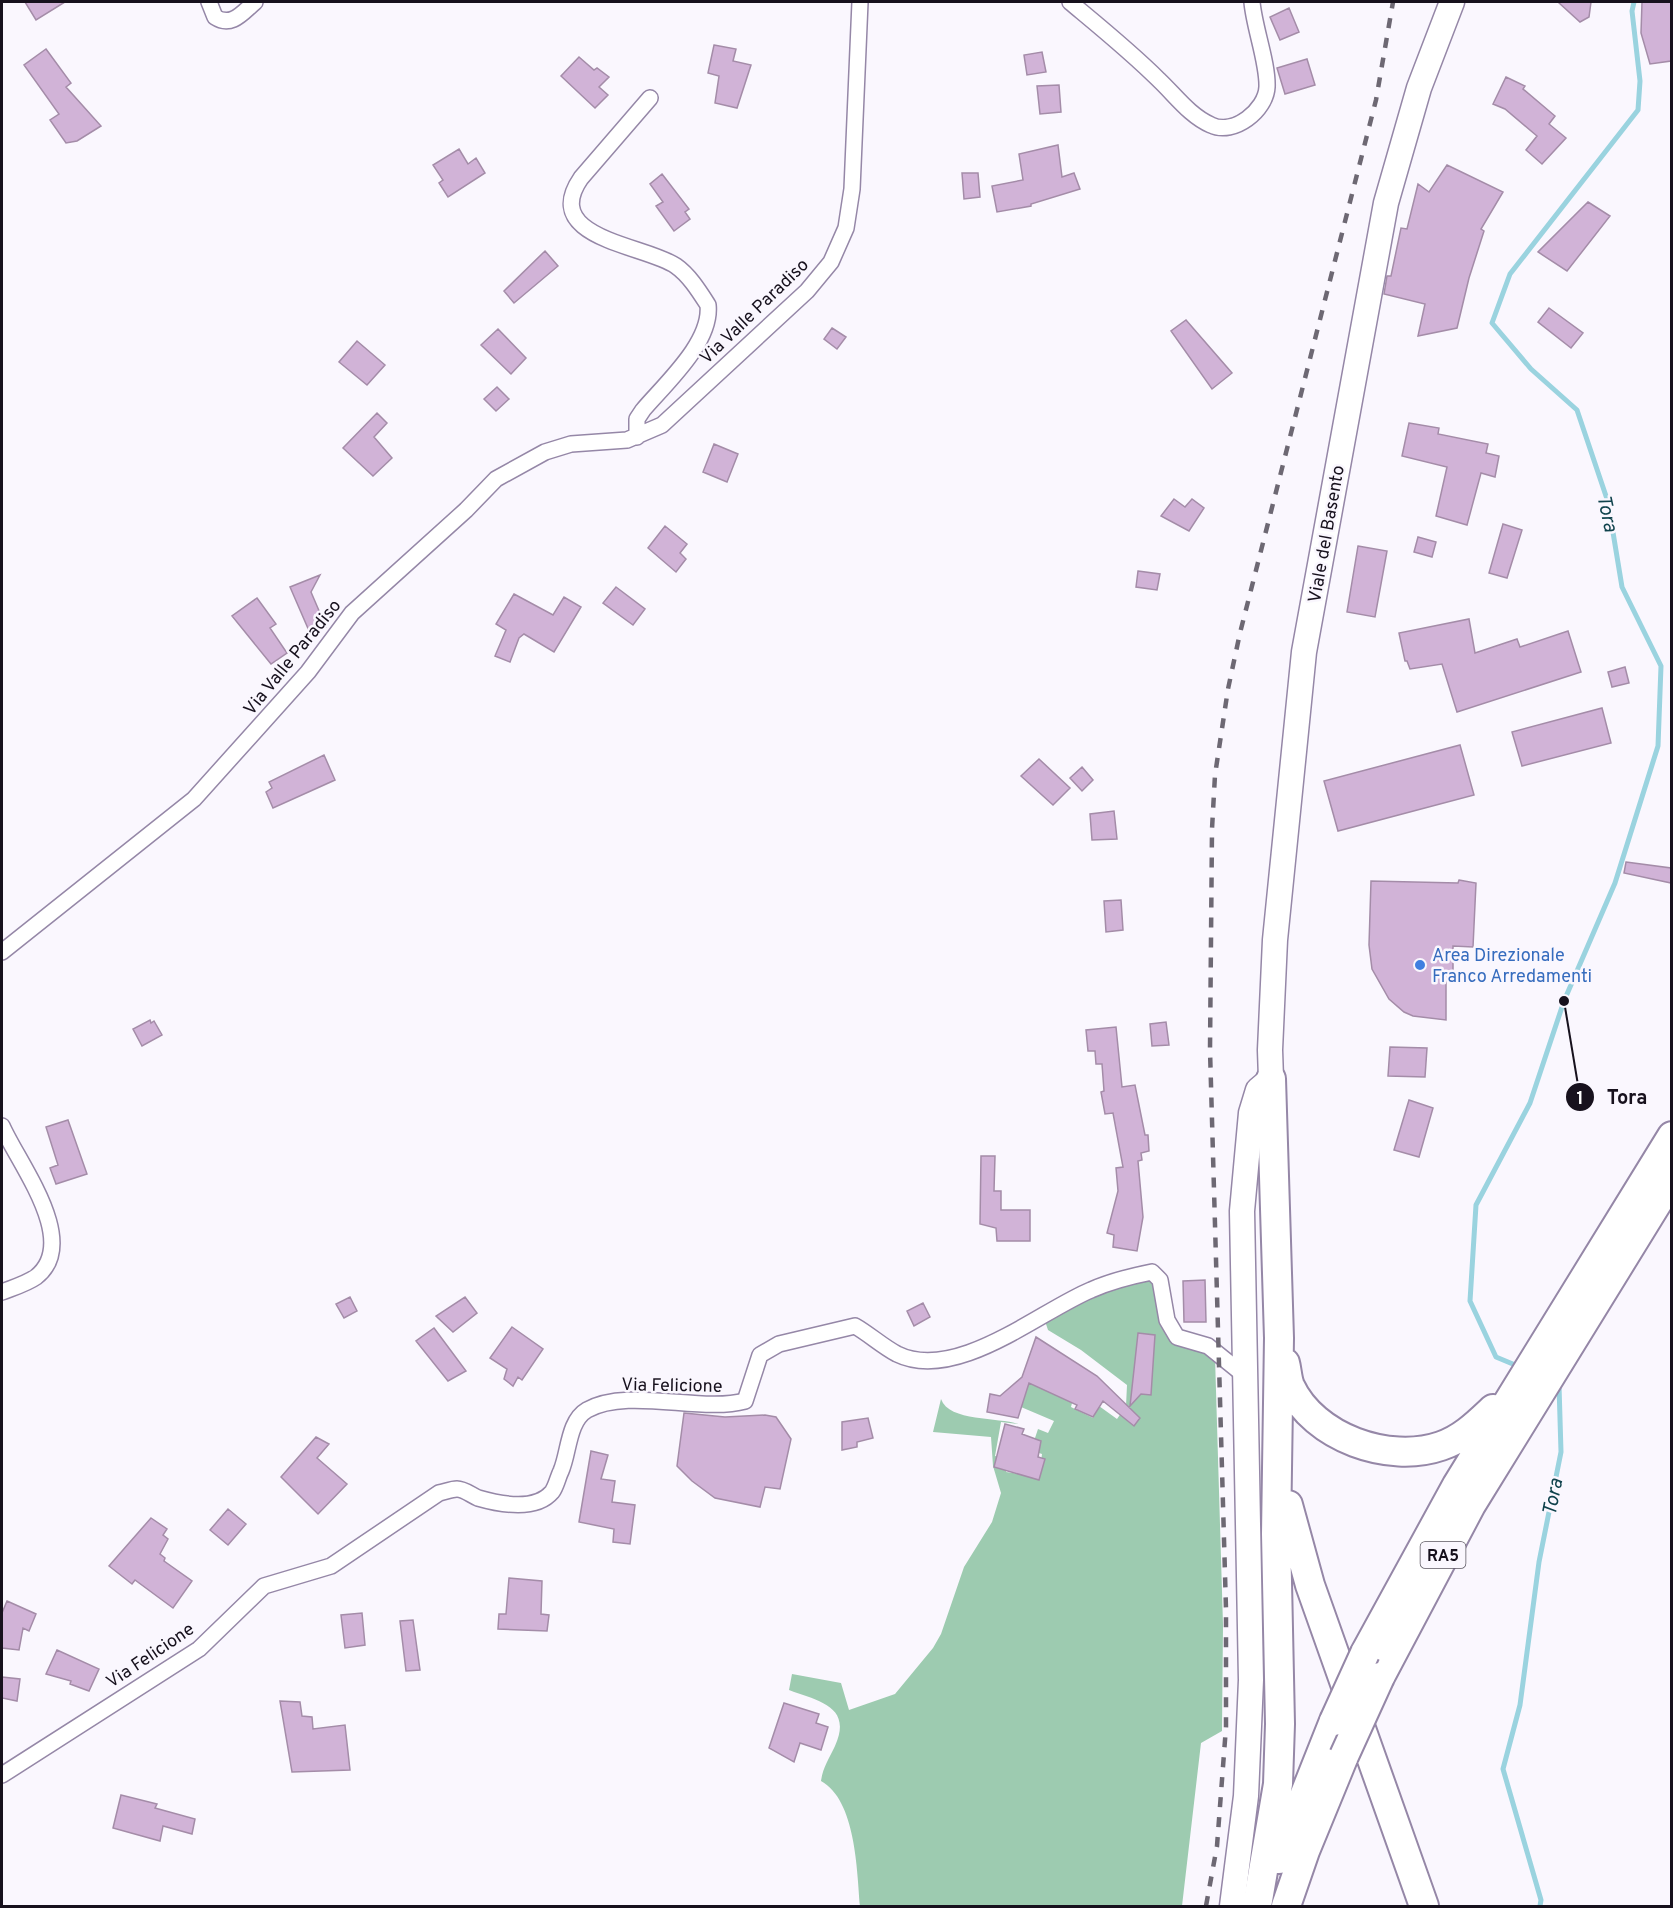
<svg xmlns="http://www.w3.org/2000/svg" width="1673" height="1908" font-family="Overpass,sans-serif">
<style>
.forest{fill:#9dcbb0}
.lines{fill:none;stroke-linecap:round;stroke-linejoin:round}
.stream{stroke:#9ad3df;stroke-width:5}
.building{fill:#d1b3d7;stroke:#a48ca8;stroke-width:1.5}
.minor-casing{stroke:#9587a7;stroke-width:18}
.primary-casing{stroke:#9587a7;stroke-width:27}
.motorway-casing{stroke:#9587a7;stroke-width:32}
.minor{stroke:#fff;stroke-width:15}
.primary{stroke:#fff;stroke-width:24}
.motorway{stroke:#fff;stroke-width:28}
.rail{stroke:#6d6873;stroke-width:4.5;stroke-dasharray:10 10;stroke-linecap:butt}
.motorway-bridge-casing{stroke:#9587a7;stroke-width:32;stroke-linecap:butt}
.motorway-bridge{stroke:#fff;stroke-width:28}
.shop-dot{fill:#3f7fe0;stroke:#faf7fe;stroke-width:2}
.labels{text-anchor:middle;stroke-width:5;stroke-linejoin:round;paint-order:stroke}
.shield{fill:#faf7fe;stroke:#5b5660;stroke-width:1.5}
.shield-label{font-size:16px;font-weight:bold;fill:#17111d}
.street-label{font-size:18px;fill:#17111d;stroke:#faf7fe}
.shop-label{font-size:18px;fill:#366cbe;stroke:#faf7fe;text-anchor:start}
.water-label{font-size:20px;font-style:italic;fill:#0f424c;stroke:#faf7fe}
.leader{fill:none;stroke:#17111d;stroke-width:2}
.callout-dot{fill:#17111d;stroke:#faf7fe;stroke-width:2}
.mark-label{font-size:18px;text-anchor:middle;font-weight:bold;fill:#fff}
.callout-label{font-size:20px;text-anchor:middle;font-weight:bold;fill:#17111d;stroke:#faf7fe;stroke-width:5;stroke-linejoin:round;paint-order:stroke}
</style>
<rect width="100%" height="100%" fill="#faf7fe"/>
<path class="forest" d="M 1152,1274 L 1164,1325 L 1215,1357 L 1223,1625 L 1222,1731 L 1201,1743 L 1182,1906 L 860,1906 C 857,1871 856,1800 821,1781 C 823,1767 829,1759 835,1746 C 853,1706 818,1701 789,1690 L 792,1674 L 841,1683 L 849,1710 L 895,1694 L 933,1648 L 941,1634 L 964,1567 L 992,1522 L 1001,1493 L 993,1466 L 991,1437 L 933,1432 L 941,1399 C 949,1422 999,1417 1018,1424 L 1001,1422 L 995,1456 L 1008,1458 L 1006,1472 L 1039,1477 L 1042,1454 L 1039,1453 L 1034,1441 L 1038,1429 L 1048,1433 L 1054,1421 L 1021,1407 L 1025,1390 L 1018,1385 L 1021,1377 L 1072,1403 L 1071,1407 L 1093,1418 L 1099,1406 L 1117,1419 L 1126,1406 L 1127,1385 L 1081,1350 L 1048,1330 L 1045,1321 L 1090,1297 Z"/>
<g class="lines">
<path class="stream" d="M 1520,1367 L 1496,1357 L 1470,1301 L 1476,1205 L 1530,1103 L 1564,1001 L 1615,883 L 1658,746 L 1661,666 L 1622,587 L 1608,502 L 1577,410 L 1531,369 L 1492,323 L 1510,274 L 1638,110 L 1640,81 L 1632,11 L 1634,2
M 1540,1906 L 1541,1900 L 1503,1769 L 1520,1705 L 1539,1562 L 1561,1452 L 1559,1385"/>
</g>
<path class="building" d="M 25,2 L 65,2 L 36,20 Z
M 1558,2 L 1591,2 L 1589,17 L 1580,22 Z
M 1642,2 L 1671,2 L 1671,61 L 1650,64 L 1641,33 Z
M 1289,8 L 1299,32 L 1280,40 L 1270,17 Z
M 714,45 L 736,49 L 733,61 L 751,65 L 737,108 L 715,103 L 719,76 L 708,73 Z
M 46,49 L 71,83 L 66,87 L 101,126 L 77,141 L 66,143 L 50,120 L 59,114 L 24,65 Z
M 1042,52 L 1046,72 L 1027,75 L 1024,55 Z
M 579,57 L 594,70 L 597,68 L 609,77 L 599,87 L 608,95 L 595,108 L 561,76 Z
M 1307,59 L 1315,85 L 1285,94 L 1277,68 Z
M 1506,77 L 1525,86 L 1523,89 L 1555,116 L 1549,124 L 1566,138 L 1542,164 L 1526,150 L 1537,136 L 1505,109 L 1493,104 Z
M 1059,85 L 1061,112 L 1040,114 L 1037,86 Z
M 1058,145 L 1062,177 L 1074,173 L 1080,189 L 1031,204 L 1031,206 L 997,212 L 992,186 L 1023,180 L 1019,154 Z
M 459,149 L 468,164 L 476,158 L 485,173 L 448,197 L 439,183 L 443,180 L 433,165 Z
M 1447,165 L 1503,192 L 1481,229 L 1484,231 L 1469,278 L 1457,328 L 1418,336 L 1425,304 L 1384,294 L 1387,276 L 1391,276 L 1401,228 L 1407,229 L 1418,184 L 1429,192 Z
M 962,173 L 978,173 L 980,197 L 964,199 Z
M 662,174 L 689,209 L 685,212 L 690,219 L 674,231 L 656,206 L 663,202 L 650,184 Z
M 1588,202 L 1610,216 L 1567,271 L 1538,252 Z
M 545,251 L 558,266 L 514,303 L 504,291 Z
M 1549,308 L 1583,333 L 1571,348 L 1538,322 Z
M 1186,320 L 1232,373 L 1212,389 L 1171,331 Z
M 832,328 L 846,337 L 837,349 L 824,339 Z
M 498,329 L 526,358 L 511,374 L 481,345 Z
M 357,341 L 385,365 L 367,385 L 339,362 Z
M 497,387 L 509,399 L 496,411 L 484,399 Z
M 377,413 L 387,423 L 374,437 L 392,458 L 373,476 L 343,448 Z
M 1409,423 L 1439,428 L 1438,434 L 1488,444 L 1486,453 L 1499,456 L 1495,477 L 1481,473 L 1467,525 L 1436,516 L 1447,467 L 1402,456 Z
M 714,444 L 738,454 L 727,482 L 703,472 Z
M 1174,499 L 1185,507 L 1192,499 L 1204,508 L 1189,531 L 1161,516 Z
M 1503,524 L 1522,530 L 1507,578 L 1489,573 Z
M 665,526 L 687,544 L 680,553 L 686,559 L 676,572 L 648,548 Z
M 1418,537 L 1436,542 L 1432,557 L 1414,552 Z
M 1358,546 L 1387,551 L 1375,617 L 1347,612 Z
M 1138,571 L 1160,574 L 1157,590 L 1136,587 Z
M 320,575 L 311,592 L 326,627 L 310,633 L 290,587 Z
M 616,587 L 645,609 L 633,625 L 603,603 Z
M 514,594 L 553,615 L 564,597 L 581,607 L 554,652 L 524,634 L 519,638 L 510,662 L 495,656 L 506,630 L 496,624 Z
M 257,598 L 276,624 L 270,628 L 287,653 L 271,664 L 232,616 Z
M 1469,619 L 1475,653 L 1517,639 L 1520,647 L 1568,631 L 1581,672 L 1457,712 L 1442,664 L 1410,669 L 1407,661 L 1405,661 L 1399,633 Z
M 1625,667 L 1629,683 L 1612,687 L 1608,672 Z
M 1602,708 L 1611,743 L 1522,766 L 1512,732 Z
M 1460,745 L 1474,795 L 1338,831 L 1324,781 Z
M 324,755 L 335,780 L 273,808 L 266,792 L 272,788 L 269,782 Z
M 1039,759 L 1070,788 L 1053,805 L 1021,776 Z
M 1082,767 L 1093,780 L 1082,791 L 1070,778 Z
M 1114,811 L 1117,839 L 1092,840 L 1090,814 Z
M 1626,862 L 1671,868 L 1671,883 L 1624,873 Z
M 1459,880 L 1476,883 L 1473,947 L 1453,946 L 1453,974 L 1446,974 L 1446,1020 L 1413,1016 L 1404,1012 L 1389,999 L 1372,969 L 1369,945 L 1371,881 L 1458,883 Z
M 1121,900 L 1123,930 L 1106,932 L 1104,901 Z
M 150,1020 L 151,1023 L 154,1021 L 162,1035 L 142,1046 L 133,1029 Z
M 1166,1022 L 1169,1045 L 1152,1046 L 1150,1024 Z
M 1116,1027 L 1122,1087 L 1135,1085 L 1145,1135 L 1148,1135 L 1149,1151 L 1141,1153 L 1142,1160 L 1138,1161 L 1143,1217 L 1137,1251 L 1113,1247 L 1114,1235 L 1107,1233 L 1118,1191 L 1116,1168 L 1123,1167 L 1113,1113 L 1105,1114 L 1101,1092 L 1104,1091 L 1102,1064 L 1096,1064 L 1095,1051 L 1088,1051 L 1086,1030 Z
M 1390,1047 L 1427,1048 L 1425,1077 L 1388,1076 Z
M 1409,1100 L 1433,1108 L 1419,1157 L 1394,1150 Z
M 68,1120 L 87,1174 L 56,1184 L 50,1168 L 58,1165 L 46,1127 Z
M 981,1156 L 995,1156 L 994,1191 L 1001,1191 L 1001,1210 L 1030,1210 L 1030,1241 L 997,1241 L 996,1228 L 980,1224 Z
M 1205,1280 L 1206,1322 L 1184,1322 L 1183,1281 Z
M 350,1297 L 357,1311 L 344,1318 L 336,1304 Z
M 465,1297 L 477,1313 L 453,1332 L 436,1316 Z
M 923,1303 L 930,1317 L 914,1326 L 907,1311 Z
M 512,1327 L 543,1349 L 522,1380 L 518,1377 L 513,1386 L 504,1379 L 507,1369 L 490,1358 Z
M 434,1328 L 466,1371 L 448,1381 L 416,1341 Z
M 1138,1333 L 1155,1335 L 1151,1395 L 1141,1394 L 1130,1406 Z
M 1036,1337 L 1097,1376 L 1140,1418 L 1134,1426 L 1103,1401 L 1093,1417 L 1075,1409 L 1077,1405 L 1029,1383 L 1018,1418 L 987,1412 L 990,1394 L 1000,1396 L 1022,1377 Z
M 684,1413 L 725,1417 L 765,1415 L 776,1417 L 791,1439 L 780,1489 L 765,1487 L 760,1507 L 715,1498 L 692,1481 L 677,1466 Z
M 868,1418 L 873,1438 L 857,1442 L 857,1447 L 842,1450 L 842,1422 Z
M 1005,1424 L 1024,1429 L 1022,1434 L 1041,1441 L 1038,1457 L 1045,1459 L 1039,1480 L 994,1467 Z
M 316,1437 L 329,1444 L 317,1458 L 347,1484 L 318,1514 L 281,1477 Z
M 591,1451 L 608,1455 L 601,1479 L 615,1481 L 612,1502 L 635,1505 L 630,1544 L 613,1542 L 614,1529 L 579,1522 Z
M 228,1509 L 246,1524 L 228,1545 L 210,1530 Z
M 151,1518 L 167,1529 L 163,1535 L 168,1539 L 160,1554 L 165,1558 L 164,1561 L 192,1581 L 173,1608 L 135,1580 L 132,1584 L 109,1566 Z
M 509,1578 L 542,1581 L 541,1614 L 549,1615 L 547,1631 L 498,1629 L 499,1614 L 506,1614 Z
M 7,1601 L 36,1614 L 29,1631 L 23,1628 L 19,1650 L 2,1648 L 2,1613 Z
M 362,1613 L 365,1645 L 345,1648 L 341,1615 Z
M 413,1620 L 420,1670 L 406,1671 L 400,1621 Z
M 57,1650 L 99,1669 L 89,1691 L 70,1684 L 71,1681 L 46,1674 Z
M 2,1677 L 20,1679 L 17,1701 L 2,1698 Z
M 280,1701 L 300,1702 L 302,1716 L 312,1717 L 313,1729 L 345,1725 L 350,1770 L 292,1772 Z
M 784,1703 L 819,1714 L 816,1723 L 828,1727 L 821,1750 L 800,1743 L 794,1762 L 769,1748 Z
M 121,1795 L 157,1804 L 155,1808 L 195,1819 L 192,1834 L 163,1826 L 160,1841 L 113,1828 Z"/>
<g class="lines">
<defs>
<path id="minor" d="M 209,2 L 215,17 C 232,28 243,12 255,2
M 1070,2 C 1100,27 1131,52 1159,80 C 1175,95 1190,116 1211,125 C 1234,136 1266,110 1267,87 C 1268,63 1254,27 1252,2
M 637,437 L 637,419 L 643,410 C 666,383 712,342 708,305 C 699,291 689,275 676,266 C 646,245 539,239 581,178 L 650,98
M 2,952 L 194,799 L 308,672 L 352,613 L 466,510 L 496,479 L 545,452 L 571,444 L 627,440 L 662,425 L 807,291 L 831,262 L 846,228 L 852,189 L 860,2
M 2,1126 C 18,1163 81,1242 36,1277 C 26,1284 12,1288 2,1292
M 2,1775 L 199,1649 L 264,1586 L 331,1566 L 439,1493 C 445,1492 451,1489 457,1489 C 464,1489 471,1495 478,1498 C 499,1504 535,1512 552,1492 C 556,1487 558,1477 561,1471 C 569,1453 568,1421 587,1410 C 628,1387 701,1413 745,1401 L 760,1355 L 779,1344 L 855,1326 C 869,1334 882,1346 897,1354 C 956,1383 1040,1311 1091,1290 C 1109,1282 1132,1276 1152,1272 L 1160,1280 L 1167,1320 L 1177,1337 L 1208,1346 L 1244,1375"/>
<path id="primary" d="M 1232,1906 L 1246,1796 L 1251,1680 L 1242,1211 L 1251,1113 L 1258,1090 L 1271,1079 L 1270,1050 L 1275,940 L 1304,652 L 1386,203 L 1419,88 L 1452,2"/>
<path id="motorway" d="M 1285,1363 C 1287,1370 1287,1379 1290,1386 C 1314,1438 1389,1464 1441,1446 C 1462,1439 1477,1424 1493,1409
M 1288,1505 L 1310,1585 L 1424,1906
M 1365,1653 L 1457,1485 L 1672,1136
M 1380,1677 L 1471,1505 L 1672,1179
M 1279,1859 L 1334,1721
M 1257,1906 L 1278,1784 L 1280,1724 L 1276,1534 L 1279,1338 L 1271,1079
M 1286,1906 L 1305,1851 L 1344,1756"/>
</defs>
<use href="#minor" class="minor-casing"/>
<use href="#primary" class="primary-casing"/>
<use href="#motorway" class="motorway-casing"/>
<use href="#minor" class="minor"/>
<use href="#primary" class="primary"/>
<use href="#motorway" class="motorway"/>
<path class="rail" d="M 1206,1906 L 1217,1846 L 1226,1727 L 1226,1609 L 1210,1050 L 1212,829 L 1215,775 L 1228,689 L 1240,633 L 1376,100 L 1393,2"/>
<defs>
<path id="motorway-bridge" d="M 1334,1721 L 1365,1653
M 1344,1756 L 1380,1677"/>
</defs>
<use href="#motorway-bridge" class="motorway-bridge-casing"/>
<use href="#motorway-bridge" class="motorway-bridge"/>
</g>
<circle class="shop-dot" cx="1420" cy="965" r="6"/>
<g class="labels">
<rect class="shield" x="1420.5" y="1542" width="45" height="26" rx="4.5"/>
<g class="shield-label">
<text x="1443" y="1561">RA5</text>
</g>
<g class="street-label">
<text transform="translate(754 311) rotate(-44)" y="6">Via Valle Paradiso</text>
<text transform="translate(1326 534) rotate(-80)" y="6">Viale del Basento</text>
<text transform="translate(292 657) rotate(-51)" y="6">Via Valle Paradiso</text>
<text transform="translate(672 1385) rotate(1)" y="6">Via Felicione</text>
<text transform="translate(150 1655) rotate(-34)" y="6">Via Felicione</text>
</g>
<g class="shop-label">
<text x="1432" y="961">Area Direzionale<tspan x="1432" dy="21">Franco Arredamenti</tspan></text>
</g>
<g class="water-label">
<text transform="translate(1608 513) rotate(78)" y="7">Tora</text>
<text transform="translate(1552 1497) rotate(-79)" y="7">Tora</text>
</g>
</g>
<path class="leader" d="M1564 1001L1580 1097"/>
<g class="callout-dot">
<circle cx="1564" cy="1001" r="6"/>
<circle cx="1580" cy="1097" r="15"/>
</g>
<g class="mark-label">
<text x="1580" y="1104">1</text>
</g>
<g class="callout-label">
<text x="1627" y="1104">Tora</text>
</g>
<rect width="1673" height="1908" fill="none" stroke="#17111d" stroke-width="6"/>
</svg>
